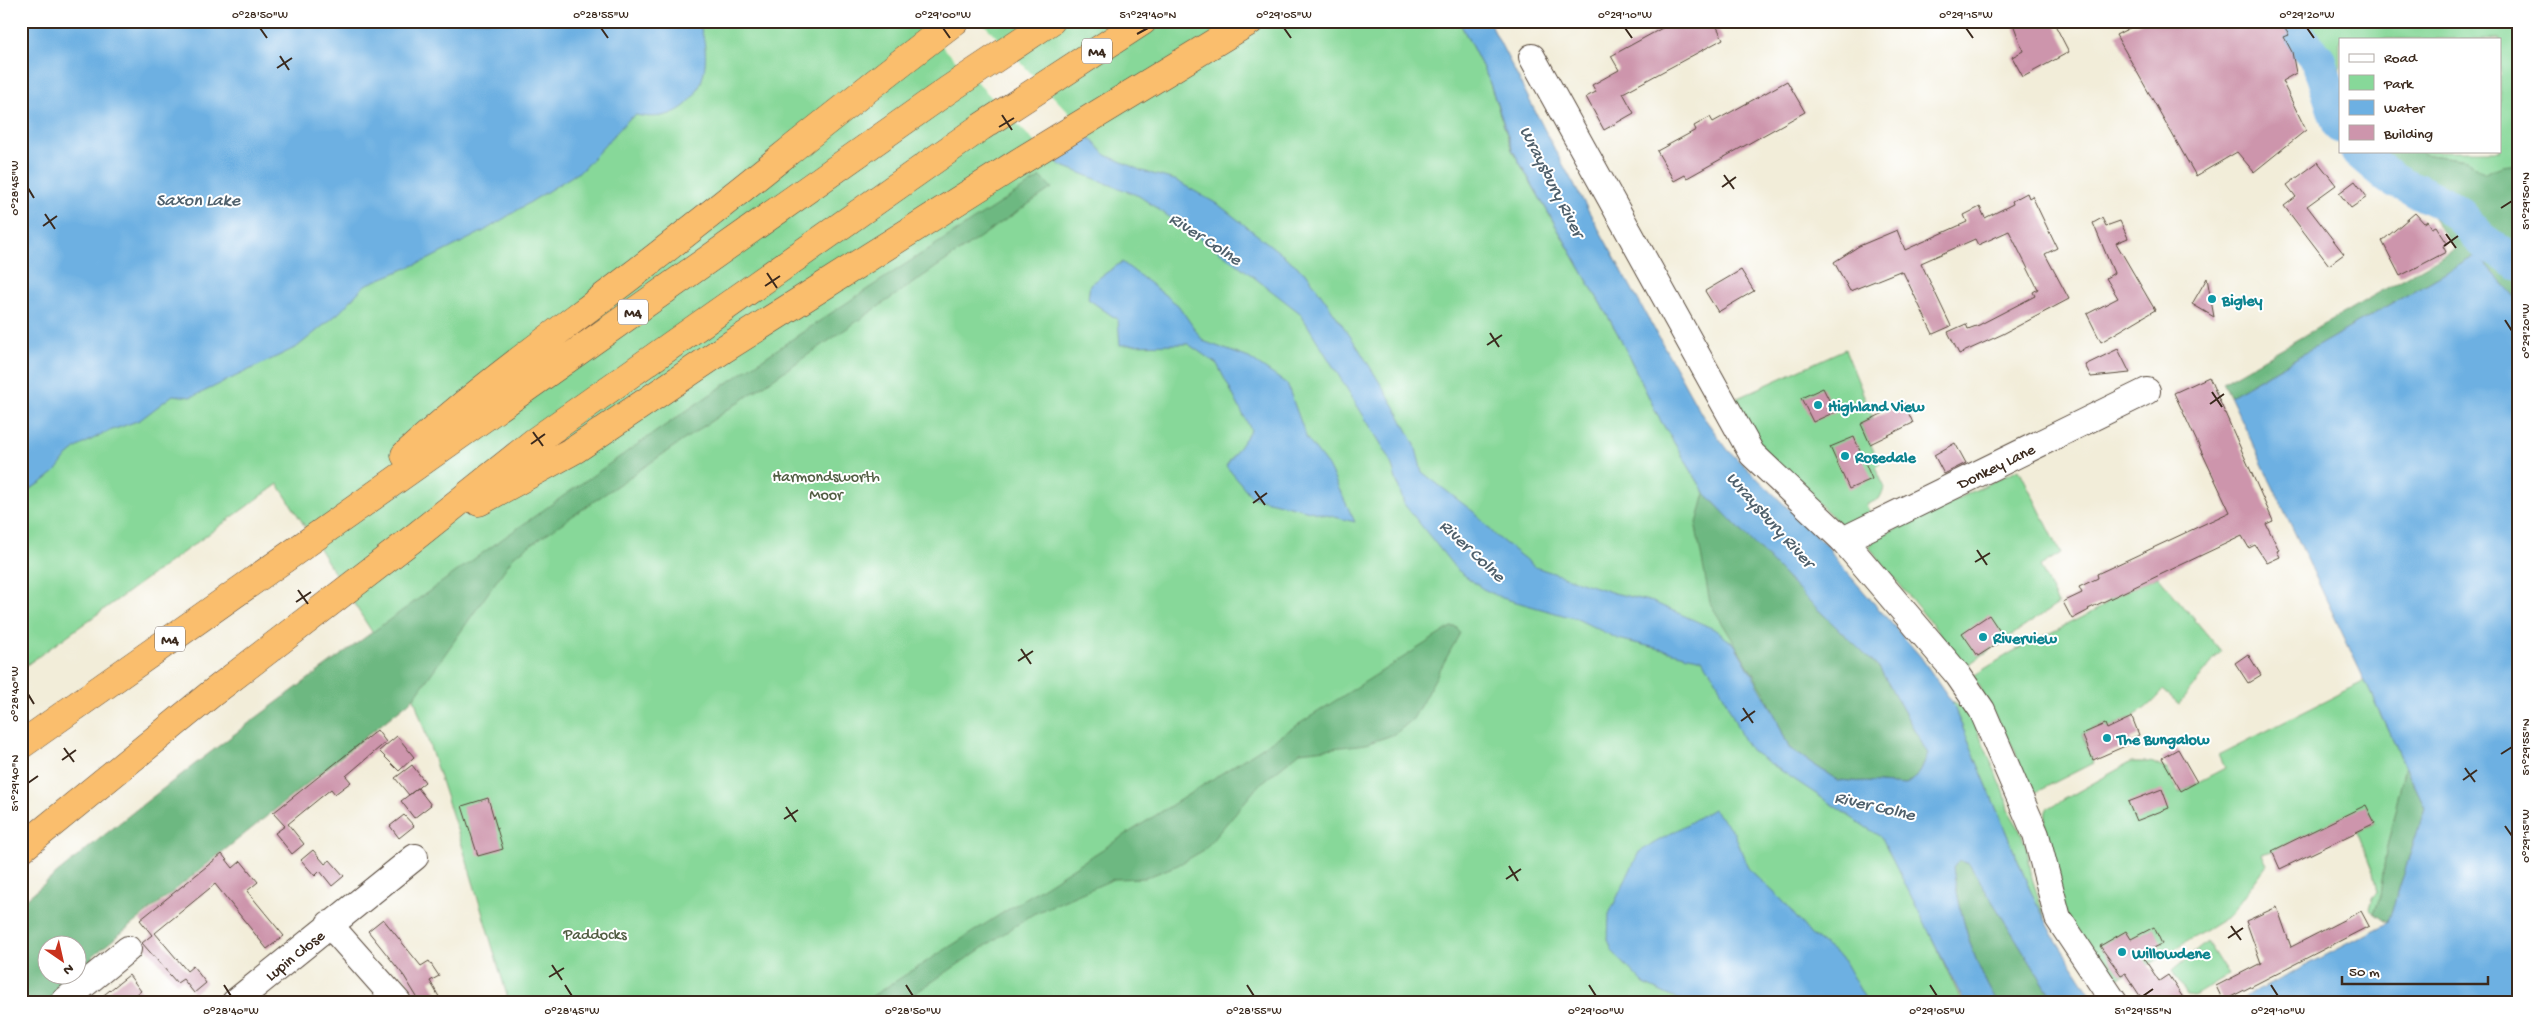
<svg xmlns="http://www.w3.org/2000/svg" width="2539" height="1023" font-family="'Gochi Hand',sans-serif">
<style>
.green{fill:#87d899;stroke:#61815c}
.forest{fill:#6db881;stroke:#547150;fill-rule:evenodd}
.water{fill:#6db0e2;stroke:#546d80}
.pier{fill:#f2edd9}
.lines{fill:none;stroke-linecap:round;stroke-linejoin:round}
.river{stroke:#6db0e2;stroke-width:35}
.building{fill:#cd95ac}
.minor-casing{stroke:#56473a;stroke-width:28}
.highway-casing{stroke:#56473a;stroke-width:29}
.minor{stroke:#fff;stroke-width:26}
.highway{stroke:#fabe6d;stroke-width:28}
.ticks{fill:none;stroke:#3b2a1e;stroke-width:2}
.culture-dot{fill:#0f9aa8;stroke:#fff;stroke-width:2}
.labels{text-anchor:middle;stroke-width:4;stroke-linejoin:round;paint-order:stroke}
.shield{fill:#fff;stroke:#766a62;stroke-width:1}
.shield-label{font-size:15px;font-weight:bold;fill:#3b2a1e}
.culture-label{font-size:16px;font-weight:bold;fill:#0d838f;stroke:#fff;text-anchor:start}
.street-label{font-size:16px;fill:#3b2a1e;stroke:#fff}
.park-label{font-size:16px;fill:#525e43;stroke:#fff}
.water-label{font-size:18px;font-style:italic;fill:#4f606c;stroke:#fff}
.neatline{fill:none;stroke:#3b2a1e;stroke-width:2}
.ticks-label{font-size:12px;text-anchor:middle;fill:#3b2a1e}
</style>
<rect width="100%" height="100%" fill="#fff"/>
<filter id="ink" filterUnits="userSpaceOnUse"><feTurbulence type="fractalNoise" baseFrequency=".02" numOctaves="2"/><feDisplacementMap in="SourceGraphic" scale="10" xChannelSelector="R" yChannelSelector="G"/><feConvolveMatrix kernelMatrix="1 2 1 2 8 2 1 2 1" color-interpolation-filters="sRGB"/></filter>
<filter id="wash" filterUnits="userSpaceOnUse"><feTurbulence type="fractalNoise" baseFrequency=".0096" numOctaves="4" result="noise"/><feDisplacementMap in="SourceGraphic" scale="20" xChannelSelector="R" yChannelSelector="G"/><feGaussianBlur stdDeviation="1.12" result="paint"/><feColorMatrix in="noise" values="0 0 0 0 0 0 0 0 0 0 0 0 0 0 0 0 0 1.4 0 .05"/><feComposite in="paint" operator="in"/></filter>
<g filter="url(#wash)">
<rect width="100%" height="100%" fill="#f2edd9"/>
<path class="green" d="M 21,21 L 1459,21 L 1488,78 L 1512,150 L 1618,334 L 1659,418 L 1705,493 L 1919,774 L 1930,934 L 1962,1002 L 509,1002 L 462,845 L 414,698 L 278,484 L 21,669 Z
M 2294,21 L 2518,21 L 2518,182 L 2485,173 L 2466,160 L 2423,154 L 2421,151 L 2500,151 L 2500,39 L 2340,39 L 2340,99 L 2320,54 Z
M 1845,349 L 1873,418 L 1861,424 L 1880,464 L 1875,467 L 1885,488 L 1879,499 L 1866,505 L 1871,515 L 1845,528 L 1760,449 L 1731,401 Z
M 2019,469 L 2061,553 L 2040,566 L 2058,604 L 1966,666 L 1869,547 L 1874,540 L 1883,535 Z
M 2158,576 L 2221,651 L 2179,704 L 2163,690 C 2144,713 2134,716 2107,729 L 2104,724 L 2082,734 L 2093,763 L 2034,793 L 2025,781 L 2015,751 L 1973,676 L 2012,652 L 2100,608 L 2109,601 L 2108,599 Z
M 2365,681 L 2405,766 L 2386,851 L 2380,897 L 2374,913 L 2369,909 L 2372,897 L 2377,893 L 2373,872 L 2357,832 L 2375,823 L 2366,806 L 2272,851 L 2262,854 L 2267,865 L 2229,916 L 2152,963 L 2112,981 C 2099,963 2073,933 2065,914 C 2057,899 2040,821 2047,809 L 2131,762 L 2150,762 L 2166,769 L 2179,792 L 2225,768 L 2219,755 Z
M 1952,702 L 1969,711 L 2005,794 L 2008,810 L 2019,828 L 2027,849 L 2032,878 L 2047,924 L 2030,890 Z
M 2207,942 L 2228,975 L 2194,996 L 2187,995 L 2172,971 Z"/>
<path class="forest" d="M 2285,21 L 2294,21 C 2317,50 2340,79 2340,117 L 2322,74 L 2318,59 Z
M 2358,151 L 2421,151 L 2423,154 L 2466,160 L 2485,173 L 2502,166 L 2518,164 L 2518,300 L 2477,255 L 2230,396 L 2223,382 L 2455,249 L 2414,191 L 2390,178 Z
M 1041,177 L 1052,188 L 514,556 L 414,698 L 94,955 L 86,967 L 81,981 L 73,985 L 51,1002 L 21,1002 L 21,903 C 174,775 335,658 498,542 C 676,416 856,294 1041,177 ZM 48,946 L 78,946 L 78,976 L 48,976 Z
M 1705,493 L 1804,596 L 1880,669 L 1928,754 L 1919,774 L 1906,785 L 1837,780 L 1789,748 L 1766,695 L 1710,603 L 1696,527 Z
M 1451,627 L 1456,627 L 1460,633 L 1413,719 L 1395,734 L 1366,744 L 1300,752 L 1259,785 L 1204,850 L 1178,865 L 1145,878 L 1114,879 L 1033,914 L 902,1002 L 863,1002 Z
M 2405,766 L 2425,808 L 2388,923 L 2374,913 L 2380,897 L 2386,851 Z
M 1959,860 L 1969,864 L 2055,1002 L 1997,1002 C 1972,961 1960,915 1953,868 Z"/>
<path class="water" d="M 21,21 L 698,21 C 719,69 695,128 636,115 L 628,120 L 582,170 L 561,183 L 484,231 L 427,260 L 365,285 L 340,312 L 297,347 L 201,393 L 190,397 L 173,395 L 140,420 L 104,433 L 78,447 L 67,456 L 55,472 L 41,483 L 21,494 Z
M 921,21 L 977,21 L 1106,155 L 1142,171 L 1175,180 L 1219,205 L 1307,274 L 1357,346 L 1395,407 L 1415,445 L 1422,472 L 1475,513 L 1496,536 L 1535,567 L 1614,593 L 1653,602 L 1714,629 L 1735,645 L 1773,711 L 1789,748 L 1837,780 L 1906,785 L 1919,774 L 1928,754 L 1880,669 L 1804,596 L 1705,493 L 1659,418 L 1618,334 L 1513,151 L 1488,78 L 1459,21 L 1489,21 L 1556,152 L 1702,415 L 1728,450 L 1829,548 L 1837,561 L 1920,656 L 1952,702 L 2030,890 L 2056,940 L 2096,1002 L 2055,1002 L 1969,864 L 1959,860 L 1953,868 C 1960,915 1972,961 1997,1002 L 1964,1002 L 1882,838 L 1750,750 L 1742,737 L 1716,679 L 1702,659 L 1618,639 L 1577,619 L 1502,598 L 1483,589 L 1456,569 L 1404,504 L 1389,457 L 1300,313 L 1233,261 L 1139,196 L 1060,165 Z
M 2477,255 L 2518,300 L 2518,1002 L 2236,1002 L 2388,923 L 2425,808 L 2230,396 Z
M 1122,262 L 1178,305 L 1203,341 L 1249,358 L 1287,384 L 1307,439 L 1328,466 L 1355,522 L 1252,497 L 1226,466 L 1251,430 L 1217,364 L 1188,344 L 1120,345 L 1118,320 L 1088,299 L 1090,284 Z
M 1713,809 L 1734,832 L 1748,868 L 1782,900 L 1811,935 L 1842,958 L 1867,1002 L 1689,1002 L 1676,999 L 1644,984 L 1612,951 L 1608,939 L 1609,914 L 1639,852 Z"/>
<path class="pier" d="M 918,21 L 981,21 L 1091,136 L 1052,160 Z"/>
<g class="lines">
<path class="river" d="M 2284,21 L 2318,59 L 2340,126
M 2358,151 L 2390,178 L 2441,202 L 2459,214 L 2484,242 L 2518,263"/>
</g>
<g id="blocks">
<path class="building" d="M 1675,21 L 1714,21 L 1723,39 L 1623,93 L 1634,113 L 1604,130 L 1586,97 L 1596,92 L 1592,85 L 1619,70 L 1611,56 Z
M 2012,21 L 2053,21 L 2069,52 L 2023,77 L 2012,57 L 2023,51 Z
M 2143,21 L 2280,21 L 2289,35 L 2284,37 L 2292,52 L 2296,73 L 2282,81 L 2306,130 L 2254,172 L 2237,152 L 2196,176 L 2116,35 Z
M 1787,81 L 1805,112 L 1687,178 L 1685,175 L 1674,181 L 1657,151 L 1696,130 L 1694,126 L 1710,117 L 1713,122 Z
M 2318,162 L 2336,185 L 2307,206 L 2344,254 L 2329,265 L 2284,206 L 2296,197 L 2287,185 Z
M 2355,181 L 2367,197 L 2351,208 L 2339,193 Z
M 2027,193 L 2029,198 L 2032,196 L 2057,248 L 2045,254 L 2069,299 L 2003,334 L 1959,354 L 1948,332 L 1966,324 L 1968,329 L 1979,325 L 2035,296 L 2033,292 L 2038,289 L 2009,231 L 1978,245 L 1975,239 L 1921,263 L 1951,326 L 1933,334 L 1903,272 L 1900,273 L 1900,271 L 1850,291 L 1834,262 L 1859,246 L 1897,230 L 1905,250 L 1967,222 L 1964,215 L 1980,207 L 1985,218 L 2013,204 L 2012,201 Z
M 2415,213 L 2424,223 L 2428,221 L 2432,228 L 2436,226 L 2447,243 L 2443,246 L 2446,252 L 2400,276 L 2382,241 Z
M 2102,218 L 2106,226 L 2120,221 L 2128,238 L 2116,243 L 2155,310 L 2101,342 L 2087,314 L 2118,298 L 2106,278 L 2114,273 L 2093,223 Z
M 1741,270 L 1754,291 L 1718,312 L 1705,291 Z
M 2207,278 L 2214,317 L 2192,304 Z
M 2118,349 L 2130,373 L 2091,377 L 2085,365 Z
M 2209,377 L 2273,521 L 2266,524 L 2279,550 L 2277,551 L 2280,557 L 2267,563 L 2255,545 L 2249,548 L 2242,536 L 2088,609 L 2089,610 L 2072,619 L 2063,602 L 2082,593 L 2079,587 L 2098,578 L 2097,574 L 2230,512 L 2174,393 Z
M 1823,388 L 1835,412 L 1813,422 L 1801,398 Z
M 1904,403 L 1913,423 L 1870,444 L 1861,424 Z
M 1854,437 L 1872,479 L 1849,489 L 1830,447 Z
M 1955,443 L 1966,463 L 1944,474 L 1934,455 Z
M 1989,615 L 2005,639 L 1978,656 L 1962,633 Z
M 2248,654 L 2261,675 L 2248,683 L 2235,663 Z
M 2132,717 L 2139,735 L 2130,739 L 2132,743 L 2093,760 L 2082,734 L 2105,724 L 2107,729 Z
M 377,730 L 386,742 L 346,776 L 351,782 L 335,794 L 331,789 L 288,824 L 304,844 L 292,854 L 275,833 L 285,826 L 273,813 Z
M 397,736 L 414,757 L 399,771 L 379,751 Z
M 2178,749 L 2197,782 L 2181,791 L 2162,758 Z
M 412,765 L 425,782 L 409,795 L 395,778 Z
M 418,788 L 431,805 L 414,818 L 401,801 Z
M 2162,789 L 2169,808 L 2136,821 L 2128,802 Z
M 488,798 L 503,849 L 478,856 L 462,806 Z
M 2366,805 L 2375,823 L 2280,869 L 2272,851 Z
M 404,815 L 414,826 L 399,838 L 390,826 Z
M 313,850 L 325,864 L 330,860 L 344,876 L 332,886 L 320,871 L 315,876 L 301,860 Z
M 222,854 L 233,868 L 241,861 L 258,882 L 247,891 L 284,936 L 267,949 L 215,884 L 155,933 L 187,971 L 193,966 L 206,983 L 194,993 L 183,979 L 177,983 L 142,943 L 152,935 L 140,920 Z
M 2277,907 L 2291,947 L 2361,911 L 2369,926 L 2223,1001 L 2216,986 L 2261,963 L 2246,921 Z
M 383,919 L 421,966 L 429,961 L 439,976 L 430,981 L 442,1002 L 420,1002 L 404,976 L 368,931 Z
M 2154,927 L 2162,944 L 2141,954 L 2159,981 L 2168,975 L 2186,1002 L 2144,1002 L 2125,973 L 2121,975 L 2100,946 L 2126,931 L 2131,939 Z
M 129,975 L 141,991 L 127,1002 L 95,1002 Z"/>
</g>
</g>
<g filter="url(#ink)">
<use href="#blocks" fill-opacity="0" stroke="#56473a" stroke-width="1"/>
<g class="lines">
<defs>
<g id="minor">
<path d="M 1532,57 L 1752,454 L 1843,540 L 1958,675 L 1982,710 L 2036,835 L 2058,918 L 2114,1002"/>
<path id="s1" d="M 1843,540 L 2147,391"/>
<path d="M 329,924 L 398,1002"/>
<path d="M 63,1002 L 128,949"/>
<path id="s2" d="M 235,1002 L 415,857"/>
</g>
<path id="highway" d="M 405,455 C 478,388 561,330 639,270 C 745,188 848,102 955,21
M 479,502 L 576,449 L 724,349 L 1019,162 L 1250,21
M 21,745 L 948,90 L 1051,21
M 21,849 L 211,694 L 415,537 L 534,442 L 981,127 L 1143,21"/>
</defs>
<use href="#minor" class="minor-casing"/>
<use href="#highway" class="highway-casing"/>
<use href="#minor" class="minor"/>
<use href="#highway" class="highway"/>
</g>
</g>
<path class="ticks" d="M 260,28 L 267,38M 601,28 L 608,38M 943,28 L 950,38M 1284,28 L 1291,38M 1625,28 L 1632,38M 1966,28 L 1973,38M 2307,28 L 2314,38M 1137,34 L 1148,28M 280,56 L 289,70M 277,68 L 292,58M 1002,115 L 1012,130M 999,127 L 1014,118M 1724,175 L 1734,189M 1722,187 L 1736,177M 28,188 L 34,198M 2501,208 L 2512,201M 45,214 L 55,229M 43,226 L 57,216M 2446,234 L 2456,248M 2444,246 L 2458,236M 767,273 L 777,288M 765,286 L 780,276M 2505,320 L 2512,331M 1490,333 L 1499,347M 1487,345 L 1502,335M 2212,392 L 2222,407M 2210,404 L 2224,394M 533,432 L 543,446M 531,444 L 545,434M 1255,491 L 1265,505M 1253,503 L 1267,493M 1977,550 L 1987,565M 1975,562 L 1990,553M 298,590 L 308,604M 296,602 L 311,592M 1021,649 L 1031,664M 1018,661 L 1033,651M 28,694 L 34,704M 1743,708 L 1753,723M 1741,721 L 1755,711M 64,748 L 74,762M 2501,754 L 2512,747M 62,760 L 76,750M 2465,768 L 2475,782M 2463,780 L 2477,770M 28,783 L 38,776M 786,807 L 796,822M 784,819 L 798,810M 2505,826 L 2512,836M 1509,866 L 1518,881M 1506,879 L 1521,869M 2231,926 L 2241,940M 2228,938 L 2243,928M 552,965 L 562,980M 549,977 L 564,968M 224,985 L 231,996M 565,985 L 572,996M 906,985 L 913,996M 1247,985 L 1254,996M 1589,985 L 1596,996M 1930,985 L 1937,996M 2271,985 L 2278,996M 2143,996 L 2153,989"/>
<g class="culture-dot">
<circle cx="2212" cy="299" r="5"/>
<circle cx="1818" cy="405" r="5"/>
<circle cx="1845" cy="456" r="5"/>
<circle cx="1983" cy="637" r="5"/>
<circle cx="2107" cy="738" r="5"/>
<circle cx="2122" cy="952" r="5"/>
</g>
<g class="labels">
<g class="shield">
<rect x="1082" y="38.5" width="30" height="25" rx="4"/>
<rect x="618" y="299.5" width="30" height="25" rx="4"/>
<rect x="155" y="626.5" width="30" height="25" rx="4"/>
</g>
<g class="shield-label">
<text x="1097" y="56">M4</text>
<text x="633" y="317">M4</text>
<text x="170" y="644">M4</text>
</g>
<g class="culture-label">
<text x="2222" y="305">Bigley</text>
<text x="1828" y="411">Highland View</text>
<text x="1855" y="462">Rosedale</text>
<text x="1993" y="643">Riverview</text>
<text x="2117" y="744">The Bungalow</text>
<text x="2132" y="958">Willowdene</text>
</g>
<g class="street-label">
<text dy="6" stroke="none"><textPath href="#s1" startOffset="170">Donkey Lane</textPath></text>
<text dy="6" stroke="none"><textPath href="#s2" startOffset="76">Lupin Close</textPath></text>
</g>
<g class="park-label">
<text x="826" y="481">Harmondsworth<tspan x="826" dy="18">Moor</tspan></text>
<text x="595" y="939">Paddocks</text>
</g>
<g class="water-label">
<text transform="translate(1553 181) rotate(63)" y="6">Wraysbury River</text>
<text x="198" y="205">Saxon Lake</text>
<text transform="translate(1206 238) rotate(33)" y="6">River Colne</text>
<text transform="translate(1771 519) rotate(48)" y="6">Wraysbury River</text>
<text transform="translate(1473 550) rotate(43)" y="6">River Colne</text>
<text transform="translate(1875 805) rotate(13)" y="6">River Colne</text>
</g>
</g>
<rect width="2539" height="1023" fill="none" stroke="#fff" stroke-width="55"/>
<rect x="2339" y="38" width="162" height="115" fill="#ffffff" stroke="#b1aaa5"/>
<rect x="2349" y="54" width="25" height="8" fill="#ffffff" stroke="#b1aaa5"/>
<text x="2384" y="62" font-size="15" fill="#3b2a1e">Road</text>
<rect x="2349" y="75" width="25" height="15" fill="#87d899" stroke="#b1aaa5"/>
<text x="2384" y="88" font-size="15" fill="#3b2a1e">Park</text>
<rect x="2349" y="100" width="25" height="15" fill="#6db0e2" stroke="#b1aaa5"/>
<text x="2384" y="112" font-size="15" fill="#3b2a1e">Water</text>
<rect x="2349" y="125" width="25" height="15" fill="#cd95ac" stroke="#b1aaa5"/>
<text x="2384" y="138" font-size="15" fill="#3b2a1e">Building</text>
<g transform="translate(62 960) rotate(146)"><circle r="24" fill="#ffffff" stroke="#b1aaa5"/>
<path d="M0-4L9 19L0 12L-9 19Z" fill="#c8321e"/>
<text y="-8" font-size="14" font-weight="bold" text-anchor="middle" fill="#3b2a1e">N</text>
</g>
<path d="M2342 976v8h146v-8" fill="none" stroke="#3b2a1e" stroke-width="2.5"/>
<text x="2349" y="976" font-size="15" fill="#3b2a1e" stroke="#ffffff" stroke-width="4" paint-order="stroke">50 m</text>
<rect x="28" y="28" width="2484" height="968" class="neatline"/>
<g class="ticks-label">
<text x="260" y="18">0°28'50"W</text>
<text x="601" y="18">0°28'55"W</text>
<text x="943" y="18">0°29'00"W</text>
<text x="1148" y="18">51°29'40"N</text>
<text x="1284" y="18">0°29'05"W</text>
<text x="1625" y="18">0°29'10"W</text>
<text x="1966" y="18">0°29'15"W</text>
<text x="2307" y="18">0°29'20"W</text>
<text transform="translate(14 188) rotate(-90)" y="4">0°28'45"W</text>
<text transform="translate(2525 201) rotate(-90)" y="4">51°29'50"N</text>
<text transform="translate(2525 331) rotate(-90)" y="4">0°29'20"W</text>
<text transform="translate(14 694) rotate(-90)" y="4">0°28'40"W</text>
<text transform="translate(2525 747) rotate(-90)" y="4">51°29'55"N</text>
<text transform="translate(14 783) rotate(-90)" y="4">51°29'40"N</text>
<text transform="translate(2525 836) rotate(-90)" y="4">0°29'15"W</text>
<text x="231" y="1014">0°28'40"W</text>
<text x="572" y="1014">0°28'45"W</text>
<text x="913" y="1014">0°28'50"W</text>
<text x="1254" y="1014">0°28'55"W</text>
<text x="1596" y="1014">0°29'00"W</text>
<text x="1937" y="1014">0°29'05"W</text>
<text x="2143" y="1014">51°29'55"N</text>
<text x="2278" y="1014">0°29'10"W</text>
</g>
</svg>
